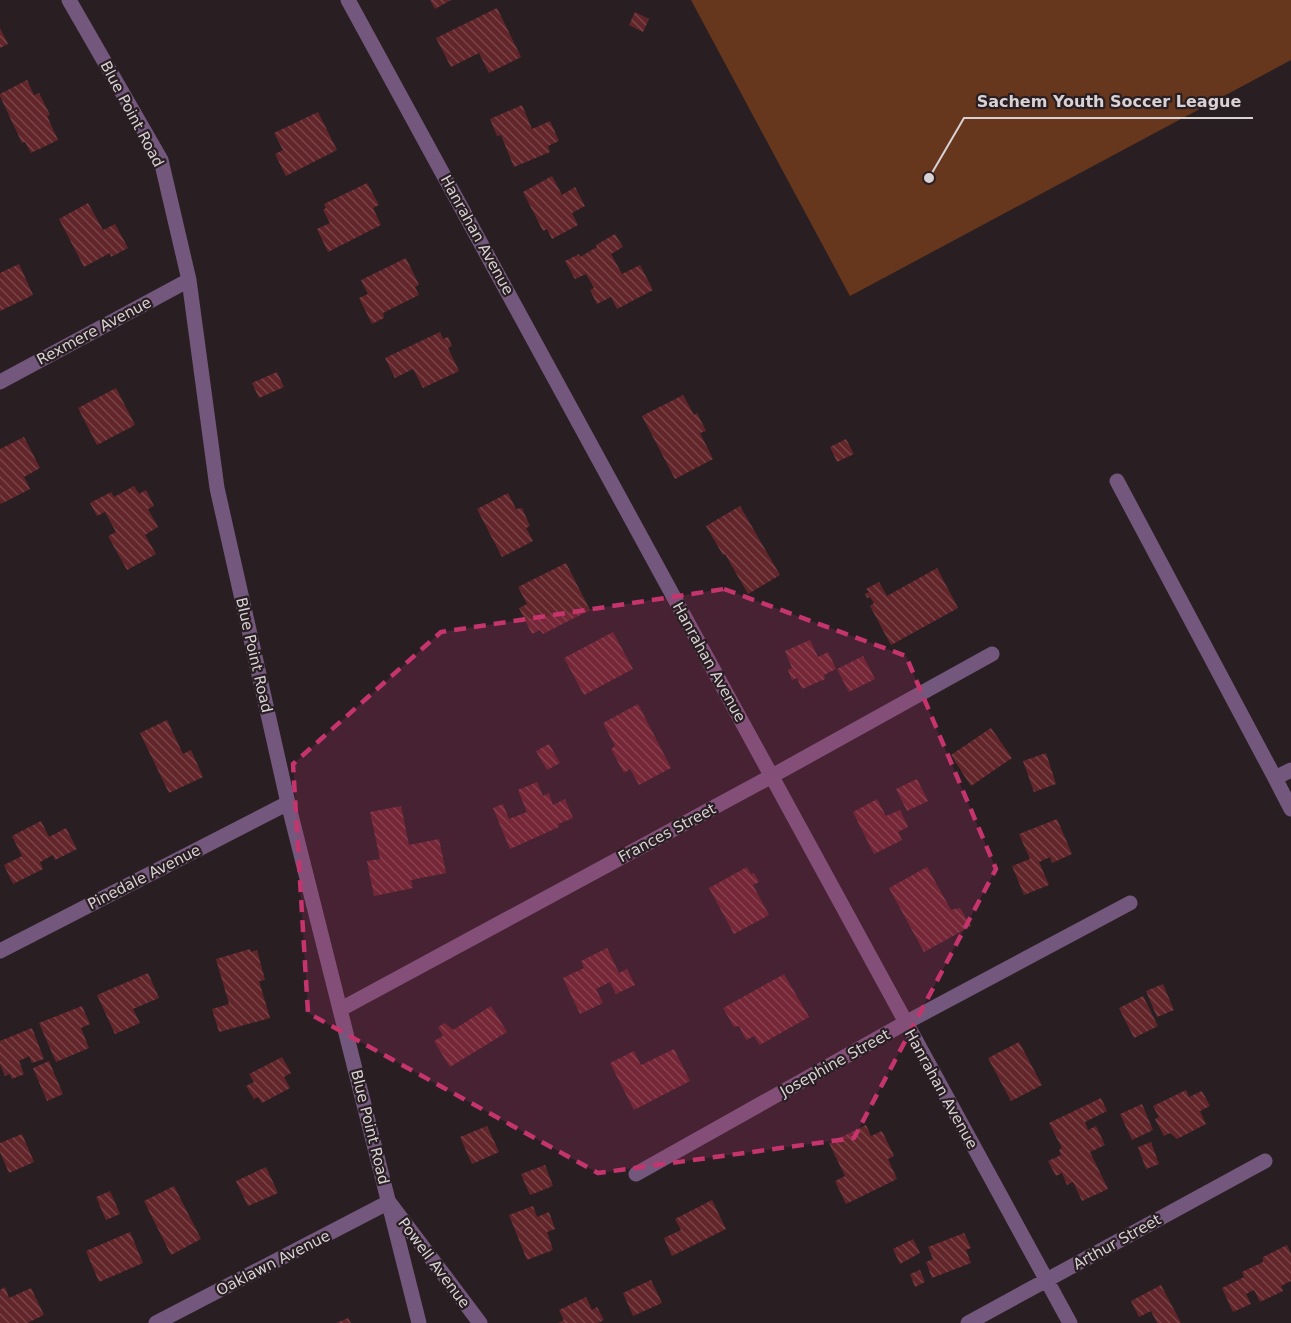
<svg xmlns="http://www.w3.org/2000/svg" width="1291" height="1323" font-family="'DejaVu Sans',sans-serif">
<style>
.park{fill:#67371d}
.building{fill:url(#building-back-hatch)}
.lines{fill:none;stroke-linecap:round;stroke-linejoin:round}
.minor{stroke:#74577c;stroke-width:15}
.marked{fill:#c5346d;fill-opacity:0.2;stroke:#c5346d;stroke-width:4.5;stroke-dasharray:12 8;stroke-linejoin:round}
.labels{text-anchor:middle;stroke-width:4.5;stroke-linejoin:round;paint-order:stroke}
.street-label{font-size:15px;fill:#d9d2d5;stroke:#291f23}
.leader{fill:none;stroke:#d9d2d5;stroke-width:2}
.callout-dot{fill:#d9d2d5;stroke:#291f23;stroke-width:2}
.callout-label{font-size:16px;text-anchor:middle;font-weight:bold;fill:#d9d2d5;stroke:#291f23;stroke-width:4.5;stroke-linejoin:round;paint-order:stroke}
</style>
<defs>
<pattern id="building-back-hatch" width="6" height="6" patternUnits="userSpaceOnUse" patternTransform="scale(1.5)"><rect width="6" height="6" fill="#62252a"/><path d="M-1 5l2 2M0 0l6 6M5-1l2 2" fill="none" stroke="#784448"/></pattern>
</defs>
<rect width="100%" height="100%" fill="#291f23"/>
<path class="park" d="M 691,0 L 1291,0 L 1291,60 L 850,296 Z"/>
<path class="building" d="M 430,0 L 451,0 L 435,9 Z
M 497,8 L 521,57 L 489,73 L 479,53 L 451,67 L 436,38 Z
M 635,12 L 649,19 L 643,32 L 629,25 Z
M 0,28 L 8,44 L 0,48 Z
M 27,80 L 34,95 L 39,93 L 50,115 L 47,116 L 58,140 L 31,153 L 25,142 L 22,143 L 0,96 L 0,94 Z
M 522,105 L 532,129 L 550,121 L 559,141 L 548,146 L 550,152 L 514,167 L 501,135 L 497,136 L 490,119 Z
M 318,112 L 337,150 L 286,176 L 275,154 L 283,150 L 274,133 Z
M 552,176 L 562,195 L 575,187 L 585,206 L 572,213 L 578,225 L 552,239 L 547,229 L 543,231 L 523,192 Z
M 367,183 L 379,205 L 373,208 L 381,225 L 328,252 L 317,229 L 330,223 L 323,210 L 326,208 L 324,204 Z
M 88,203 L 103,230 L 115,224 L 128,248 L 111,257 L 110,253 L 84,267 L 59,219 Z
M 615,234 L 623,247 L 611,254 L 622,274 L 640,265 L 653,290 L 617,309 L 611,297 L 597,304 L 590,290 L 594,288 L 586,274 L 575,279 L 565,261 L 579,254 L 580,257 L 597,247 L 596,245 Z
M 406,258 L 419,285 L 415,287 L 419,295 L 383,313 L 384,318 L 372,324 L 359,298 L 368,294 L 361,280 Z
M 19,264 L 33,295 L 0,311 L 0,273 Z
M 440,332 L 443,339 L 448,337 L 452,346 L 448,348 L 459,371 L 423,388 L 413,369 L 395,378 L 385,358 Z
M 277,372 L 284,387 L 259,398 L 252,383 Z
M 116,388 L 135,425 L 97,445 L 78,408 Z
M 683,395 L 694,415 L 697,413 L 706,431 L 700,433 L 713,459 L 675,479 L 642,416 Z
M 24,437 L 40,468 L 24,477 L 30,489 L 1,504 L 0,502 L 0,449 Z
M 846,439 L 854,454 L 837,462 L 830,447 Z
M 134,486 L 139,494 L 146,490 L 154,506 L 148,509 L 158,527 L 145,535 L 156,554 L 127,570 L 108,536 L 116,532 L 105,512 L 97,516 L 90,503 L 111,492 L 114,497 Z
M 508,493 L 516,509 L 522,508 L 530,526 L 526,528 L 533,541 L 502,557 L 477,509 Z
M 740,506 L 780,575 L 748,594 L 725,554 L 723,555 L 706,526 Z
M 566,563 L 590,610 L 543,634 L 540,630 L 532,634 L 519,608 L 527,604 L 518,587 Z
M 937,568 L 958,608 L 891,645 L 870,606 L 874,603 L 870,597 L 867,598 L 865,594 L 869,592 L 866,589 L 879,582 L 887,596 Z
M 613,632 L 633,669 L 584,695 L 564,658 Z
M 810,640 L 818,657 L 828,652 L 836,669 L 824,675 L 825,679 L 802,689 L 797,678 L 792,680 L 788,670 L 792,668 L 785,651 Z
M 863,656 L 875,679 L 849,692 L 837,669 Z
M 638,704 L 671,768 L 639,785 L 630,769 L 624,773 L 611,749 L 615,746 L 603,723 Z
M 167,720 L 183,754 L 191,750 L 203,777 L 169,793 L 140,733 Z
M 991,728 L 1012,758 L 971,786 L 951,755 Z
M 549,744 L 560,763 L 547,770 L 536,751 Z
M 1046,753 L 1056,784 L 1034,792 L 1023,761 Z
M 917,779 L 928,801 L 907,811 L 896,789 Z
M 537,782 L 543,796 L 549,793 L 553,805 L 565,799 L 573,818 L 558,824 L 559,827 L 510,849 L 493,808 L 503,804 L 509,819 L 527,812 L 518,790 Z
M 877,799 L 886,816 L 900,810 L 908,827 L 898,832 L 902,840 L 874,854 L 853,812 Z
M 401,806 L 409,845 L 439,839 L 446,873 L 411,880 L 413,888 L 374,896 L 367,861 L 380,859 L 370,812 Z
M 1057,819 L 1072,854 L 1052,863 L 1050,857 L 1039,862 L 1049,885 L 1024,895 L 1012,866 L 1030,859 L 1019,834 Z
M 41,821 L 49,837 L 66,828 L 77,849 L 55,860 L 53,855 L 40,862 L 43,869 L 13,884 L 4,865 L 22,856 L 12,836 Z
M 747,867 L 751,874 L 754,873 L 759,882 L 753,885 L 769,915 L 734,934 L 709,888 Z
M 927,867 L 951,910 L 960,908 L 971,926 L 924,952 L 889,888 Z
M 607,948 L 619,973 L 627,969 L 635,985 L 616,994 L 610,982 L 596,989 L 603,1003 L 580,1014 L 563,978 L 584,968 L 581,961 Z
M 250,949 L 251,952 L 257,950 L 265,980 L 259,981 L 270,1018 L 219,1032 L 212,1009 L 229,1004 L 216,959 Z
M 148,973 L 159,998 L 133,1009 L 140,1023 L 115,1034 L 97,995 Z
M 784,974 L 809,1017 L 760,1045 L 754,1036 L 746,1040 L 739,1026 L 734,1027 L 723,1008 Z
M 1163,984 L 1174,1010 L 1157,1017 L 1146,991 Z
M 1143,996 L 1158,1026 L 1134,1038 L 1119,1008 Z
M 82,1006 L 90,1024 L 81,1028 L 89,1048 L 56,1062 L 39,1023 Z
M 491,1006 L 507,1032 L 450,1067 L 434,1041 L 443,1036 L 438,1027 L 445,1023 L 453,1030 Z
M 32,1028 L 44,1059 L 32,1063 L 29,1056 L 19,1061 L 24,1074 L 12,1079 L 10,1074 L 5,1076 L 0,1064 L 0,1041 Z
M 1019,1042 L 1042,1085 L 1011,1101 L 988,1058 Z
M 674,1049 L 690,1081 L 634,1110 L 610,1063 L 634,1051 L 641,1065 Z
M 282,1057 L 291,1073 L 284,1077 L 290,1088 L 262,1103 L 258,1097 L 254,1099 L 246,1086 L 254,1082 L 249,1074 Z
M 49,1061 L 63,1094 L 47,1101 L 33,1068 Z
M 1186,1090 L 1189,1097 L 1202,1091 L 1210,1106 L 1200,1111 L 1206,1124 L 1177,1139 L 1170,1133 L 1164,1136 L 1155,1119 L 1159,1117 L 1153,1106 Z
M 1101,1098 L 1107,1111 L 1085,1122 L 1088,1130 L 1096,1126 L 1105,1145 L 1090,1152 L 1108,1189 L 1082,1201 L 1073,1182 L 1067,1185 L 1062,1173 L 1056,1176 L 1048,1161 L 1061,1155 L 1059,1150 L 1062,1148 L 1049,1123 Z
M 1142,1104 L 1153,1130 L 1132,1140 L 1120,1114 Z
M 866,1125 L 871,1136 L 882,1131 L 894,1156 L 888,1159 L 897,1179 L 846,1204 L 835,1181 L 845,1176 L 829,1143 Z
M 487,1126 L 499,1152 L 472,1164 L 460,1137 Z
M 22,1134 L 34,1162 L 9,1173 L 0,1152 L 0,1143 Z
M 1151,1142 L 1159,1164 L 1146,1169 L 1138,1147 Z
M 545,1165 L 553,1186 L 530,1195 L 521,1174 Z
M 266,1167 L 278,1193 L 248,1206 L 236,1181 Z
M 174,1186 L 201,1239 L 171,1255 L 144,1201 Z
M 110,1191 L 120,1214 L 106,1220 L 96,1197 Z
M 712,1200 L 726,1229 L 672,1256 L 664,1238 L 681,1230 L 675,1219 Z
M 533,1206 L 537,1217 L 549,1212 L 555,1229 L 547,1232 L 553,1250 L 527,1260 L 509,1215 Z
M 130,1232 L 143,1263 L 99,1282 L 86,1251 Z
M 964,1233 L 971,1248 L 966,1250 L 971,1263 L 932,1278 L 926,1262 L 933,1259 L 928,1247 Z
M 913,1239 L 920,1253 L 900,1264 L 893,1249 Z
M 1287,1245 L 1291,1254 L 1291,1281 L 1281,1286 L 1283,1291 L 1260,1302 L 1254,1290 L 1246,1294 L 1251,1304 L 1233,1312 L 1222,1288 L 1244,1277 L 1242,1272 L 1263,1262 L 1263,1257 Z
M 920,1270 L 925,1282 L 915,1287 L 910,1274 Z
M 651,1280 L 662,1303 L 633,1316 L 623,1293 Z
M 1161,1285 L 1181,1323 L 1157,1323 L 1151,1311 L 1139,1317 L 1131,1301 Z
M 5,1287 L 9,1298 L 31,1288 L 44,1315 L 27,1323 L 0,1323 L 0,1290 Z
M 586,1297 L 592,1310 L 597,1307 L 604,1320 L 598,1323 L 558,1323 L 564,1320 L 559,1310 Z
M 348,1318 L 351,1323 L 336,1323 Z"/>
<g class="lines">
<path class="minor" d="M 69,0 L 161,160 L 189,280 L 217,488 L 288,803 L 419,1323
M 348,0 L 1070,1323
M 0,382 L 189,280
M 1117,481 L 1275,778
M 1291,770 L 1275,778 L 1291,809
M 0,951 L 288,803
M 341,1009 L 772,776 L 992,654
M 636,1174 L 905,1023 L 1130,903
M 156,1323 L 389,1202 L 480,1323
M 968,1323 L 1265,1161"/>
</g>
<path class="marked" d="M 724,589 L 906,656 L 996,869 L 854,1138 L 598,1173 L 308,1013 L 293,764 L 441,632 Z"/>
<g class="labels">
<g class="street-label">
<text transform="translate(132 114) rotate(62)" y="5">Blue Point Road</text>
<text transform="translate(477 235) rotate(61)" y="5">Hanrahan Avenue</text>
<text transform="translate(94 331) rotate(-28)" y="5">Rexmere Avenue</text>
<text transform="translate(254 655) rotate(77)" y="5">Blue Point Road</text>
<text transform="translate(709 662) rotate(61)" y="5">Hanrahan Avenue</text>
<text transform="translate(667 833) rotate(-28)" y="5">Frances Street</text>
<text transform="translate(144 877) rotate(-27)" y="5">Pinedale Avenue</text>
<text transform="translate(835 1063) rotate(-29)" y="5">Josephine Street</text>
<text transform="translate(941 1089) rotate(61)" y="5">Hanrahan Avenue</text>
<text transform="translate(370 1127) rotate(76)" y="5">Blue Point Road</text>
<text transform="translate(1117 1242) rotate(-29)" y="5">Arthur Street</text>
<text transform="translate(273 1263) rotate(-27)" y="5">Oaklawn Avenue</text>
<text transform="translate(434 1263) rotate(53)" y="5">Powell Avenue</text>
</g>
</g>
<path class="leader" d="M929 178L964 118H1253"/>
<circle class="callout-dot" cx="929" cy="178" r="6"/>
<g class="callout-label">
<text x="1109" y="107">Sachem Youth Soccer League</text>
</g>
</svg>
